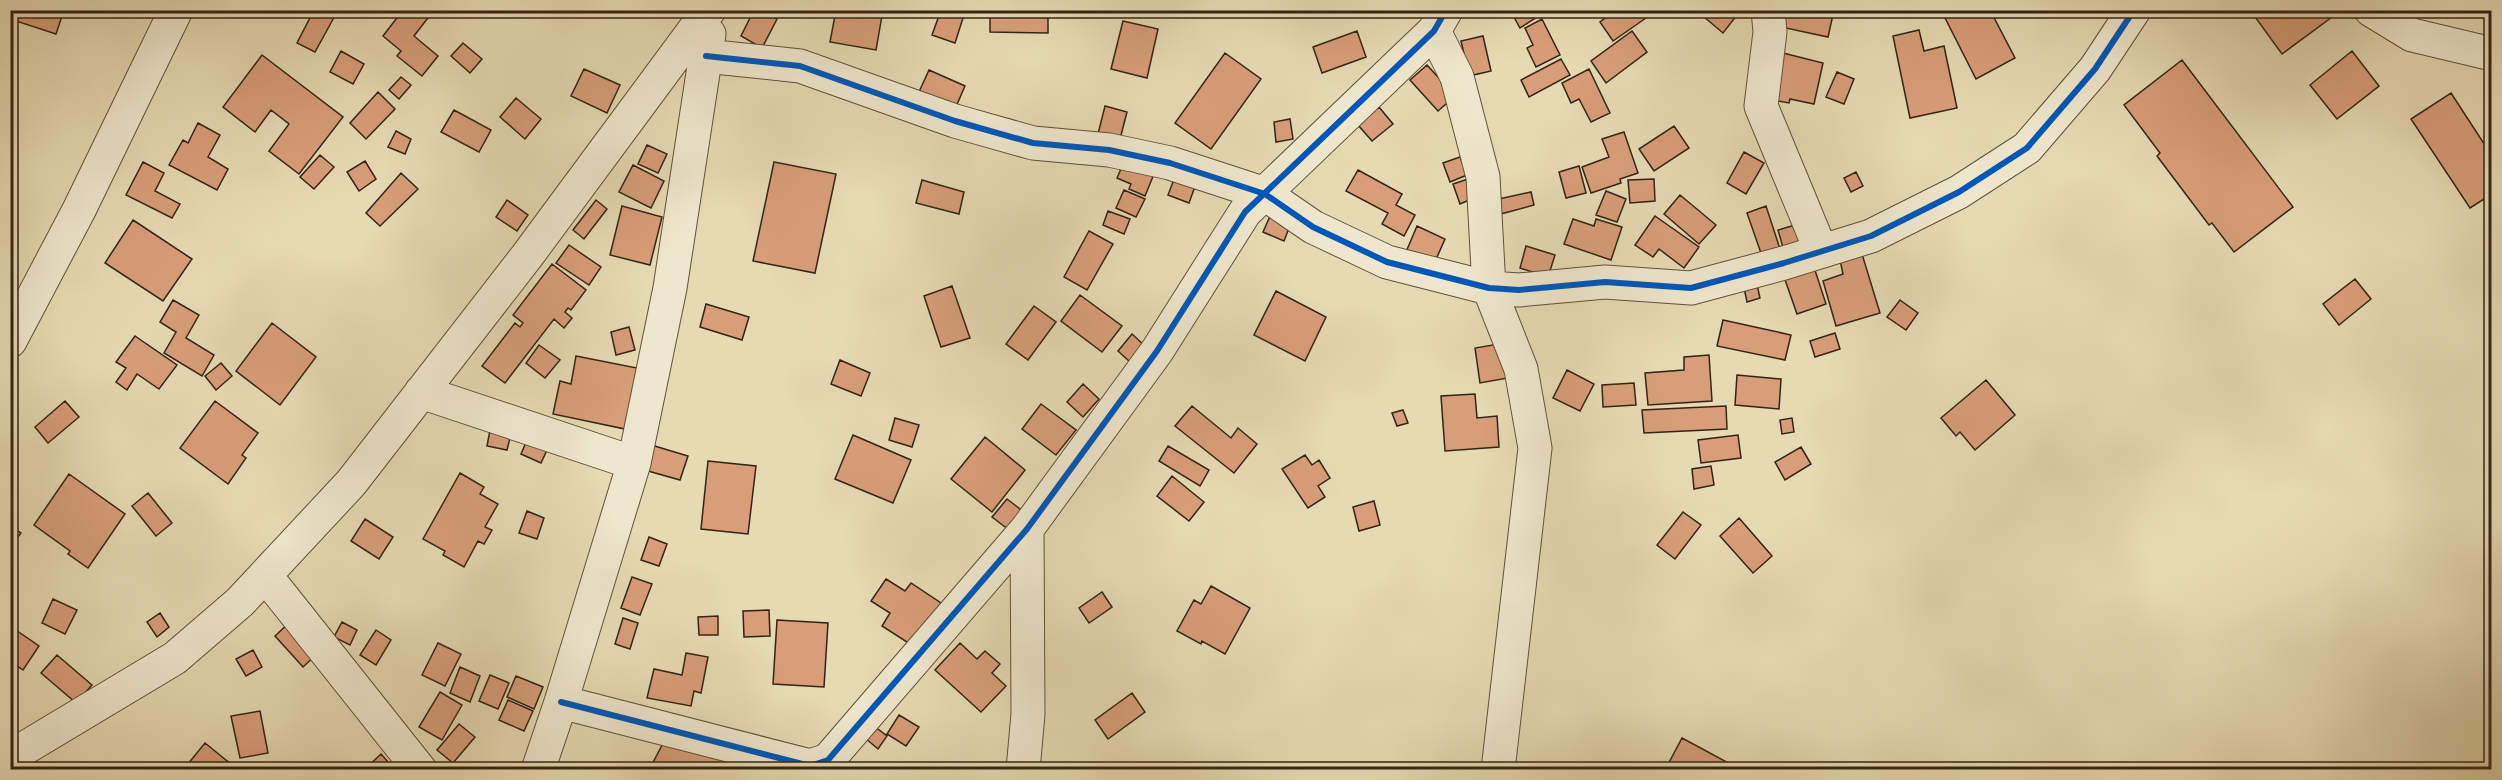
<svg xmlns="http://www.w3.org/2000/svg" width="2502" height="780" font-family="'IM FELL English',serif">
<style>
.building{fill:#d79e79;stroke:#342315;stroke-width:1.5}
.lines{fill:none;stroke-linecap:round;stroke-linejoin:round}
.street-casing{stroke:#60513c;stroke-width:35}
.street{stroke:#efe7cd;stroke-width:33}
.cycleway-casing{stroke:#efe7cd;stroke-width:10}
.cycleway{stroke:#0057b8;stroke-width:6}
</style>
<rect width="100%" height="100%" fill="#e6dab2"/>
<filter id="stains"><feTurbulence type="fractalNoise" baseFrequency=".00333" numOctaves="4"/><feColorMatrix values="0 0 0 0 .2 0 0 0 0 .09 0 0 0 0 .02 0 0 0 .5 -.17"/></filter>
<radialGradient id="worn" r=".72"><stop offset=".6" stop-color="#630" stop-opacity="0"/><stop offset="1" stop-color="#630" stop-opacity=".3"/></radialGradient>
<path class="building" d="M 10,10 L 64,10 L 56,34 L 10,19 Z
M 314,10 L 337,12 L 315,52 L 297,43 Z
M 403,10 L 428,10 L 431,14 L 414,36 L 438,56 L 422,76 L 397,56 L 401,51 L 383,36 Z
M 754,10 L 761,10 L 777,19 L 762,48 L 741,36 Z
M 836,10 L 883,10 L 876,50 L 830,42 Z
M 941,10 L 963,18 L 955,43 L 932,35 Z
M 990,10 L 1048,10 L 1048,33 L 990,32 Z
M 1510,10 L 1537,10 L 1540,15 L 1520,28 Z
M 1616,10 L 1655,10 L 1656,11 L 1613,41 L 1600,22 Z
M 1696,10 L 1741,10 L 1723,33 Z
M 1784,10 L 1834,10 L 1828,37 L 1781,27 Z
M 1941,10 L 1990,10 L 2015,58 L 1976,79 Z
M 2250,10 L 2328,10 L 2332,17 L 2282,54 Z
M 1542,19 L 1560,55 L 1536,67 L 1527,48 L 1533,45 L 1525,28 Z
M 1123,21 L 1158,29 L 1147,78 L 1111,69 Z
M 1919,30 L 1924,51 L 1944,46 L 1957,108 L 1910,118 L 1893,36 Z
M 1357,31 L 1366,57 L 1322,73 L 1313,47 Z
M 1632,31 L 1647,52 L 1606,83 L 1591,61 Z
M 1483,36 L 1491,71 L 1469,76 L 1461,41 Z
M 463,43 L 482,59 L 470,73 L 451,56 Z
M 341,51 L 364,64 L 353,84 L 330,72 Z
M 2352,51 L 2379,86 L 2337,119 L 2310,85 Z
M 1225,53 L 1261,79 L 1211,149 L 1175,123 Z
M 1783,53 L 1823,63 L 1814,104 L 1790,99 L 1789,103 L 1772,100 Z
M 262,55 L 343,117 L 299,174 L 269,151 L 289,124 L 271,110 L 255,132 L 223,107 Z
M 1561,59 L 1570,75 L 1529,97 L 1521,80 Z
M 2182,60 L 2293,207 L 2234,252 L 2212,223 L 2209,225 L 2157,156 L 2160,153 L 2124,105 Z
M 1427,65 L 1455,96 L 1438,111 L 1410,80 Z
M 584,69 L 620,85 L 607,113 L 571,96 Z
M 1589,69 L 1610,113 L 1591,122 L 1579,99 L 1571,103 L 1562,83 Z
M 929,70 L 965,86 L 955,109 L 918,94 Z
M 1837,72 L 1854,79 L 1844,104 L 1826,97 Z
M 401,77 L 411,85 L 399,99 L 389,90 Z
M 378,92 L 395,109 L 366,139 L 350,123 Z
M 2451,93 L 2492,156 L 2492,194 L 2470,208 L 2411,119 Z
M 516,98 L 541,119 L 525,139 L 500,117 Z
M 1105,106 L 1127,112 L 1119,143 L 1097,138 Z
M 1379,107 L 1393,124 L 1372,141 L 1358,125 Z
M 454,110 L 491,130 L 479,152 L 441,132 Z
M 1290,119 L 1293,139 L 1276,142 L 1274,122 Z
M 198,123 L 220,135 L 208,157 L 228,169 L 217,190 L 169,165 L 183,140 L 188,143 Z
M 1674,126 L 1689,148 L 1654,171 L 1639,149 Z
M 396,131 L 411,139 L 405,154 L 388,147 Z
M 1624,132 L 1638,173 L 1620,179 L 1621,183 L 1591,193 L 1582,167 L 1609,157 L 1602,139 Z
M 647,145 L 667,154 L 658,173 L 638,164 Z
M 1744,152 L 1764,163 L 1746,194 L 1727,183 Z
M 320,155 L 334,167 L 314,189 L 300,177 Z
M 1460,157 L 1467,175 L 1450,182 L 1443,163 Z
M 365,161 L 376,179 L 359,191 L 347,172 Z
M 143,162 L 164,173 L 155,191 L 180,204 L 172,218 L 126,195 Z
M 774,162 L 836,174 L 815,273 L 753,261 Z
M 1124,162 L 1154,174 L 1145,196 L 1129,189 L 1131,184 L 1117,178 Z
M 633,165 L 664,181 L 651,208 L 619,192 Z
M 1579,166 L 1586,193 L 1566,198 L 1559,172 Z
M 1358,170 L 1402,194 L 1396,205 L 1415,215 L 1404,236 L 1382,224 L 1388,213 L 1346,191 Z
M 1856,172 L 1863,186 L 1851,192 L 1844,178 Z
M 401,173 L 418,189 L 380,226 L 366,213 Z
M 1176,174 L 1197,181 L 1189,203 L 1168,195 Z
M 1468,179 L 1474,198 L 1460,204 L 1453,184 Z
M 1654,179 L 1655,201 L 1630,203 L 1628,180 Z
M 922,180 L 964,192 L 959,214 L 916,203 Z
M 1124,190 L 1145,199 L 1136,217 L 1116,208 Z
M 1606,191 L 1626,199 L 1617,222 L 1596,215 Z
M 1531,192 L 1534,205 L 1497,215 L 1494,200 Z
M 1680,195 L 1716,225 L 1699,244 L 1664,214 Z
M 507,200 L 528,215 L 517,231 L 496,217 Z
M 596,200 L 607,209 L 584,239 L 573,230 Z
M 622,206 L 662,217 L 650,265 L 610,255 Z
M 1766,206 L 1780,249 L 1762,256 L 1747,213 Z
M 1108,211 L 1130,219 L 1124,234 L 1103,225 Z
M 1271,214 L 1291,223 L 1284,241 L 1263,232 Z
M 1655,216 L 1699,247 L 1684,268 L 1659,249 L 1653,257 L 1635,245 Z
M 1573,219 L 1594,226 L 1596,219 L 1622,227 L 1611,260 L 1564,244 Z
M 133,220 L 192,259 L 163,301 L 105,263 Z
M 1795,225 L 1801,246 L 1784,251 L 1778,230 Z
M 1417,226 L 1445,239 L 1434,264 L 1406,252 Z
M 1089,231 L 1113,244 L 1087,290 L 1064,277 Z
M 569,245 L 601,267 L 589,285 L 556,263 Z
M 1526,246 L 1555,255 L 1548,277 L 1520,268 Z
M 1862,254 L 1880,313 L 1836,326 L 1823,281 L 1843,274 L 1840,260 Z
M 552,264 L 586,290 L 571,310 L 568,308 L 565,312 L 572,318 L 564,328 L 554,319 L 505,383 L 482,366 L 515,323 L 520,327 L 523,323 L 513,315 Z
M 1813,264 L 1826,304 L 1797,314 L 1783,274 Z
M 2355,279 L 2371,299 L 2339,325 L 2323,304 Z
M 1756,280 L 1760,298 L 1747,302 L 1743,283 Z
M 952,286 L 970,338 L 941,347 L 924,296 Z
M 1276,291 L 1326,317 L 1305,361 L 1254,335 Z
M 1080,295 L 1122,326 L 1102,352 L 1061,321 Z
M 173,300 L 199,315 L 186,338 L 214,355 L 202,376 L 164,353 L 176,332 L 160,322 Z
M 1900,300 L 1918,313 L 1906,330 L 1887,317 Z
M 706,304 L 749,317 L 742,340 L 700,327 Z
M 1034,306 L 1056,322 L 1028,360 L 1006,344 Z
M 1723,320 L 1791,335 L 1785,360 L 1717,346 Z
M 272,323 L 316,357 L 280,405 L 236,371 Z
M 629,327 L 635,350 L 616,355 L 611,332 Z
M 1835,333 L 1840,349 L 1815,357 L 1810,341 Z
M 1132,334 L 1145,346 L 1130,362 L 1118,351 Z
M 135,336 L 177,365 L 159,389 L 137,374 L 127,390 L 116,382 L 126,368 L 116,362 Z
M 1504,343 L 1508,378 L 1480,383 L 1475,348 Z
M 539,345 L 560,360 L 545,378 L 526,363 Z
M 1709,355 L 1712,401 L 1648,405 L 1645,373 L 1684,370 L 1684,357 Z
M 576,356 L 637,368 L 625,429 L 553,414 L 560,381 L 571,384 Z
M 840,360 L 870,373 L 861,396 L 831,384 Z
M 221,363 L 232,376 L 216,390 L 205,376 Z
M 1567,370 L 1594,384 L 1580,411 L 1553,398 Z
M 1737,375 L 1781,379 L 1779,409 L 1735,405 Z
M 1986,380 L 2015,415 L 1975,450 L 1960,432 L 1956,436 L 1941,418 Z
M 1634,383 L 1636,405 L 1603,407 L 1602,385 Z
M 1083,384 L 1099,399 L 1083,417 L 1067,402 Z
M 1475,394 L 1477,418 L 1497,416 L 1499,447 L 1445,451 L 1441,396 Z
M 65,401 L 79,417 L 48,443 L 35,427 Z
M 215,401 L 258,433 L 242,455 L 246,458 L 228,484 L 180,448 Z
M 1041,404 L 1076,430 L 1056,455 L 1022,429 Z
M 1192,406 L 1231,438 L 1238,428 L 1257,444 L 1234,473 L 1175,426 Z
M 1726,406 L 1727,429 L 1644,433 L 1642,410 Z
M 1403,410 L 1408,423 L 1397,426 L 1392,413 Z
M 895,418 L 919,425 L 912,447 L 889,440 Z
M 1792,418 L 1794,432 L 1782,434 L 1780,420 Z
M 491,425 L 512,430 L 507,450 L 487,446 Z
M 853,435 L 911,460 L 893,503 L 835,479 Z
M 1738,435 L 1741,458 L 1701,463 L 1698,440 Z
M 985,437 L 1025,470 L 992,512 L 951,479 Z
M 527,440 L 547,450 L 541,463 L 521,454 Z
M 648,444 L 688,456 L 680,480 L 641,469 Z
M 1168,446 L 1209,470 L 1200,486 L 1159,461 Z
M 1801,447 L 1811,464 L 1785,480 L 1775,462 Z
M 1305,455 L 1312,465 L 1319,460 L 1330,478 L 1318,486 L 1325,497 L 1308,508 L 1282,469 Z
M 708,461 L 756,466 L 748,534 L 701,529 Z
M 1711,466 L 1714,485 L 1694,489 L 1692,469 Z
M 460,473 L 484,487 L 480,494 L 498,504 L 485,527 L 492,530 L 484,544 L 478,541 L 464,567 L 443,555 L 445,551 L 423,539 Z
M 69,474 L 125,514 L 88,568 L 68,554 L 70,551 L 34,525 Z
M 1172,476 L 1204,502 L 1189,521 L 1157,496 Z
M 148,493 L 172,523 L 156,536 L 132,506 Z
M 1007,499 L 1024,512 L 1009,530 L 992,517 Z
M 1374,501 L 1380,525 L 1359,531 L 1353,507 Z
M 527,511 L 544,518 L 537,539 L 519,533 Z
M 1683,512 L 1701,525 L 1675,559 L 1657,545 Z
M 1739,518 L 1772,556 L 1753,573 L 1720,536 Z
M 365,519 L 393,537 L 379,559 L 351,541 Z
M 10,526 L 21,533 L 10,548 Z
M 649,537 L 667,544 L 659,566 L 641,560 Z
M 632,577 L 652,584 L 640,615 L 621,608 Z
M 886,579 L 905,591 L 911,583 L 941,603 L 913,646 L 882,626 L 890,613 L 871,601 Z
M 1211,586 L 1250,608 L 1225,654 L 1202,641 L 1201,644 L 1177,631 L 1194,600 L 1201,604 Z
M 1102,592 L 1112,607 L 1089,623 L 1079,608 Z
M 53,599 L 77,610 L 65,634 L 42,623 Z
M 769,610 L 770,636 L 744,637 L 743,611 Z
M 160,613 L 169,627 L 157,637 L 147,622 Z
M 718,616 L 718,635 L 699,635 L 698,617 Z
M 623,618 L 638,623 L 630,649 L 615,644 Z
M 777,620 L 828,623 L 824,687 L 773,684 Z
M 291,621 L 318,653 L 303,667 L 275,636 Z
M 342,622 L 357,630 L 350,645 L 334,637 Z
M 10,626 L 39,646 L 23,670 L 10,661 Z
M 376,630 L 391,640 L 376,665 L 360,655 Z
M 438,643 L 461,654 L 445,686 L 422,675 Z
M 960,643 L 977,659 L 985,651 L 1000,664 L 992,673 L 1006,686 L 981,712 L 935,670 Z
M 253,650 L 262,667 L 246,676 L 236,659 Z
M 686,653 L 708,657 L 701,693 L 694,691 L 691,706 L 647,698 L 654,669 L 682,675 Z
M 57,655 L 92,685 L 76,703 L 41,673 Z
M 460,667 L 480,676 L 470,702 L 450,693 Z
M 490,675 L 509,683 L 498,709 L 479,701 Z
M 516,676 L 543,687 L 534,709 L 507,697 Z
M 440,692 L 462,705 L 442,740 L 419,727 Z
M 1132,693 L 1145,712 L 1108,739 L 1095,720 Z
M 508,700 L 533,711 L 524,731 L 499,720 Z
M 260,711 L 268,753 L 240,758 L 231,716 Z
M 899,715 L 919,727 L 906,746 L 887,734 Z
M 459,724 L 475,737 L 453,763 L 437,750 Z
M 874,726 L 887,736 L 878,749 L 865,738 Z
M 669,732 L 728,763 L 724,770 L 649,770 Z
M 1682,738 L 1734,766 L 1732,770 L 1665,770 Z
M 205,743 L 237,769 L 236,770 L 183,770 Z
M 381,754 L 395,770 L 364,770 Z"/>
<g class="lines">
<defs>
<path id="street" d="M 1768,10 L 1770,32 L 1761,106 L 1821,251
M 2371,10 L 2412,35 L 2492,54
M 1434,31 L 1457,77 L 1483,177 L 1489,288 L 1521,369 L 1535,448 L 1498,770
M 706,56 L 800,66 L 955,121 L 1033,143 L 1109,150 L 1170,163 L 1265,194 L 1313,227 L 1387,262 L 1489,288 L 1519,290 L 1605,282 L 1691,288 L 1784,263 L 1871,236 L 1959,192 L 2027,148 L 2095,69 L 2134,10
M 10,341 L 79,210 L 176,10
M 421,392 L 634,463
M 265,575 L 420,770
M 561,702 L 810,766 L 828,760 L 1027,529 L 1157,351 L 1245,212 L 1434,31 L 1446,10
M 10,757 L 175,658 L 240,602 L 351,483 L 527,256 L 709,10
M 538,770 L 561,702 L 634,463 L 670,288 L 709,34
M 1023,770 L 1028,714 L 1027,529"/>
</defs>
<use href="#street" class="street-casing"/>
<use href="#street" class="street"/>
<defs>
<path id="cycleway" d="M 706,56 L 800,66 L 955,121 L 1033,143 L 1109,150 L 1170,163 L 1265,194 L 1313,227 L 1387,262 L 1489,288 L 1519,290 L 1605,282 L 1691,288 L 1784,263 L 1871,236 L 1959,192 L 2027,148 L 2095,69 L 2134,10
M 561,702 L 810,766 L 828,760 L 1027,529 L 1157,351 L 1245,212 L 1434,31 L 1446,10"/>
</defs>
<use href="#cycleway" class="cycleway-casing"/>
<use href="#cycleway" class="cycleway"/>
</g>
<rect width="2502" height="780" fill="none" stroke="#e6dab2" stroke-width="36"/>
<rect x="12" y="12" width="2478" height="756" fill="none" stroke="#342315" stroke-width="3"/>
<rect x="18" y="18" width="2466" height="744" fill="none" stroke="#342315" stroke-width="1.5"/>
<rect width="100%" height="100%" filter="url(#stains)"/>
<rect width="100%" height="100%" fill="url(#worn)"/>
</svg>
